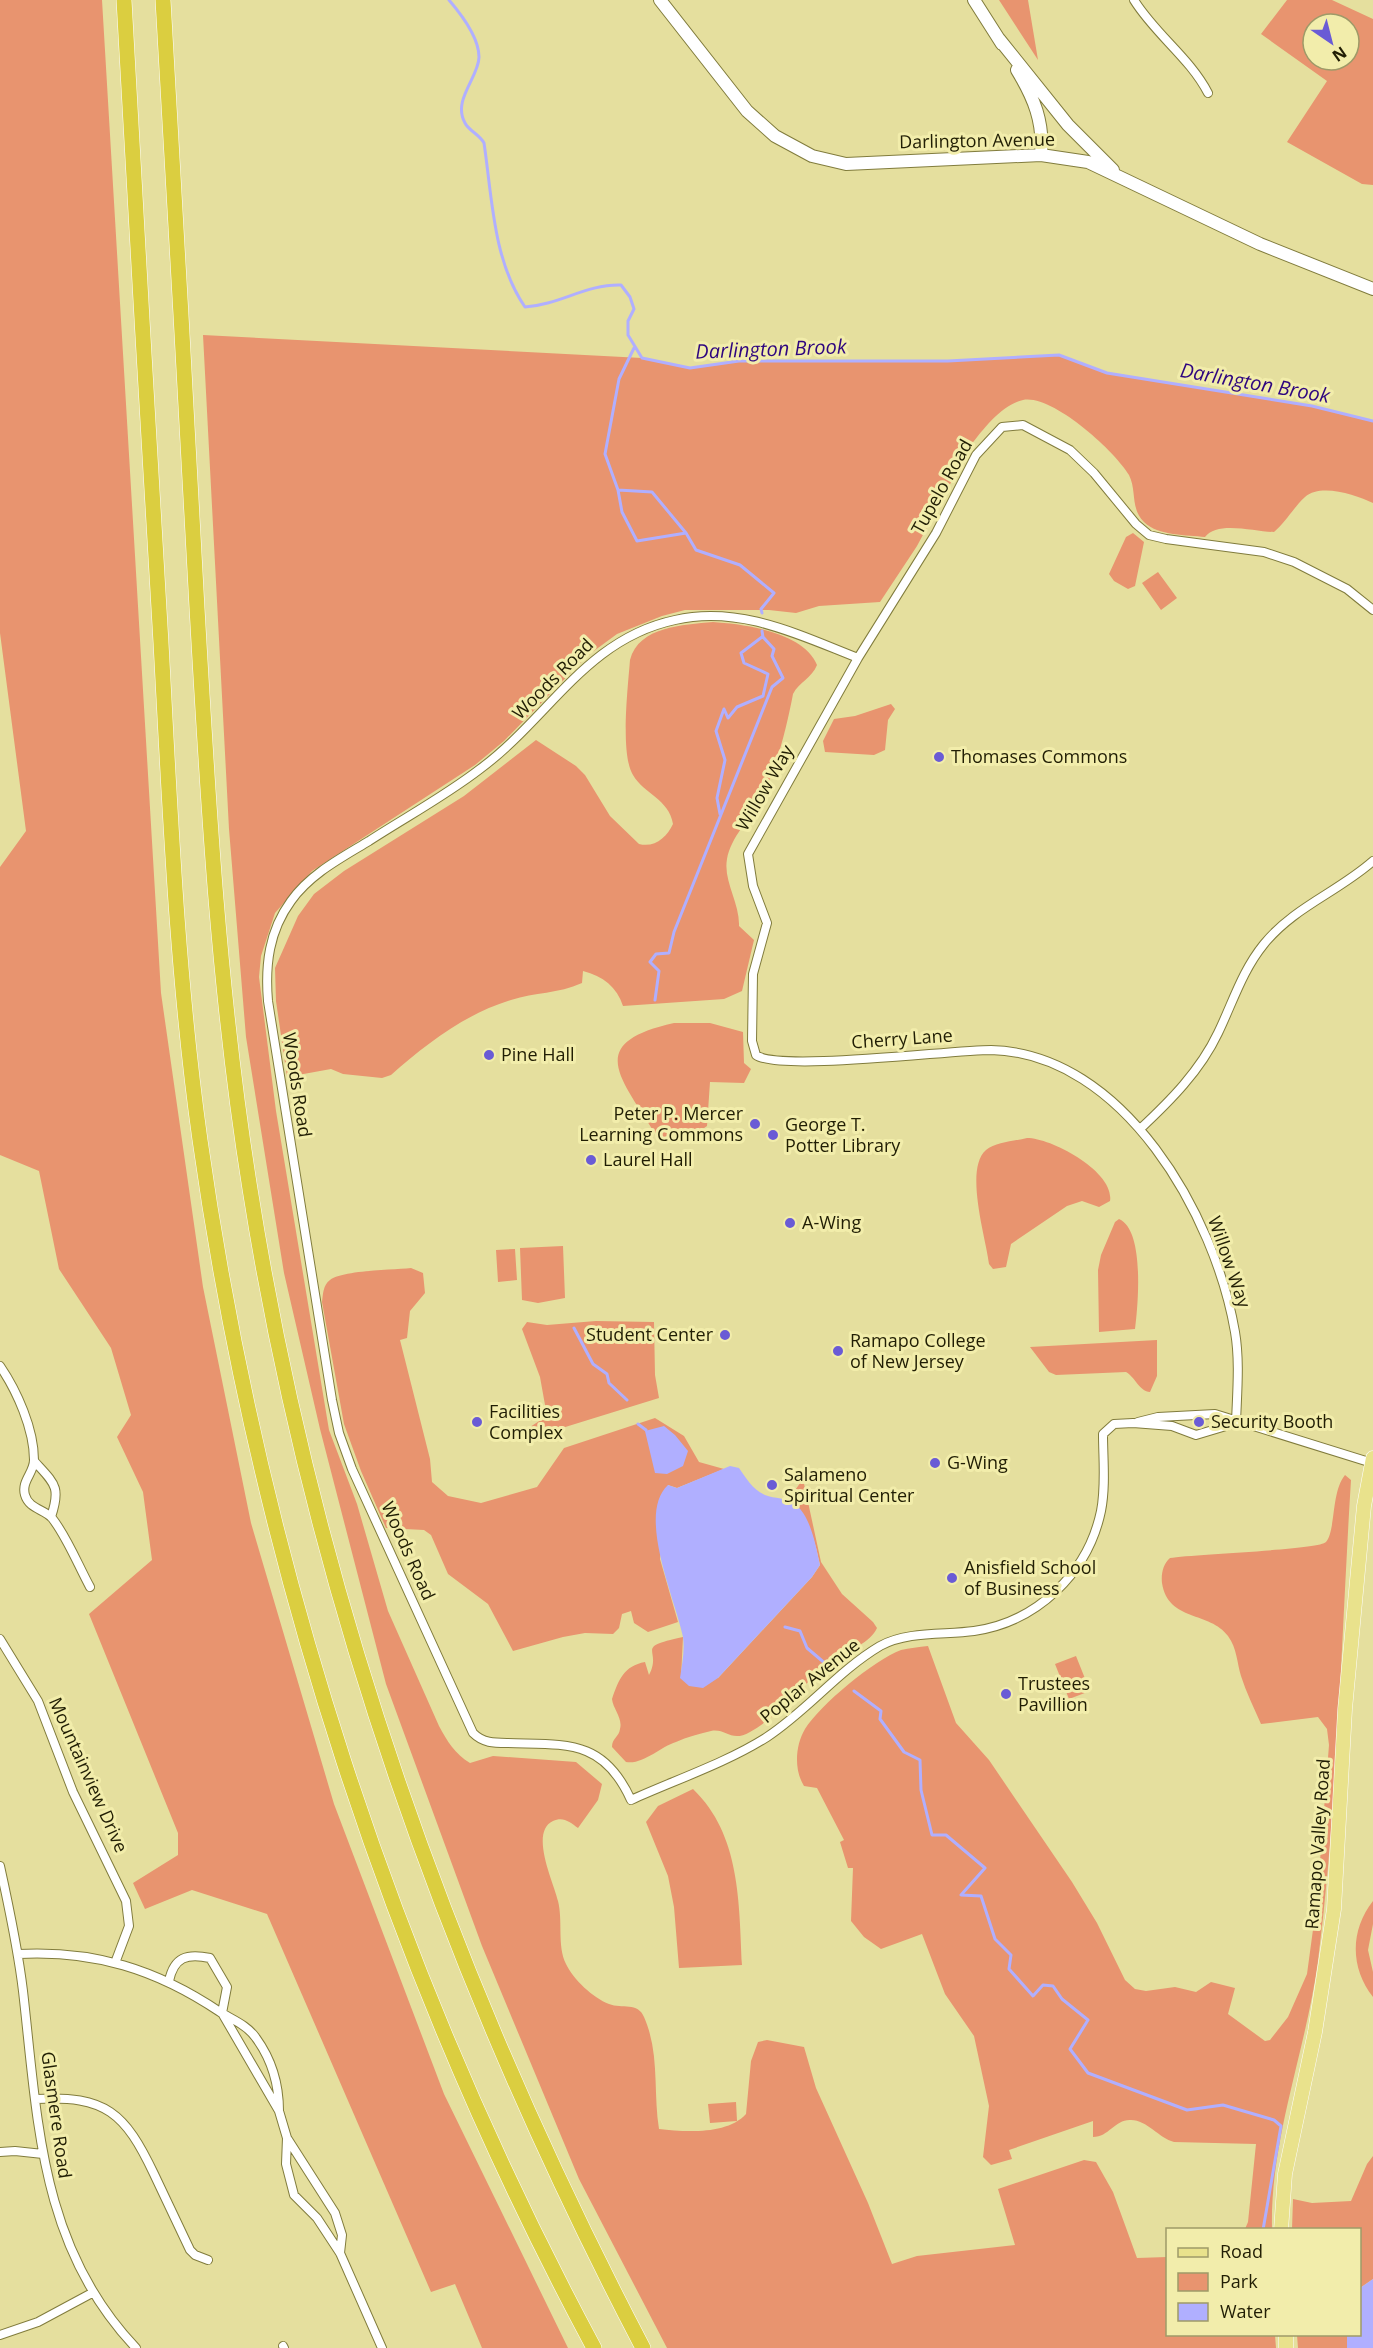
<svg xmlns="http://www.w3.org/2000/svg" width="1373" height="2348" font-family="'Open Sans',sans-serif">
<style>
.green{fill:#e8946f;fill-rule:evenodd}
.water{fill:#b0afff}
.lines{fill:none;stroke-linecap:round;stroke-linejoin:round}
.stream{stroke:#b0afff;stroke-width:3}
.street-casing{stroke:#817c3d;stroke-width:10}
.secondary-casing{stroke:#817c3d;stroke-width:14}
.primary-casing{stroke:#fff;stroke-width:15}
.highway-casing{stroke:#fff;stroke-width:16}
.street{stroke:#fff;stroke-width:8}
.secondary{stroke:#fff;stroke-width:12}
.primary{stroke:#e9e28c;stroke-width:14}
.highway{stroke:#dbce40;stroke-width:15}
.poi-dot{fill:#6a5bd5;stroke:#f2edab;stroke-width:2}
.labels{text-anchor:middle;stroke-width:6;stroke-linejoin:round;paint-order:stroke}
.street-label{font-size:18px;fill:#211e04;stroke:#f2edab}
.poi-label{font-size:18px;fill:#211e04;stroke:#f2edab;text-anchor:start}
.water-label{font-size:20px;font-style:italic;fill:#2e067f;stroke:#f2edab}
</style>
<rect width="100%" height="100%" fill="#e5df9e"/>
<path class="green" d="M 0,0 L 102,0 L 161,993 L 203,1287 L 251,1523 L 334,1804 L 444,2094 L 568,2348 L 482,2348 L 455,2284 L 431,2292 L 267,1914 L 192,1890 L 145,1909 L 133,1883 L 178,1855 L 178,1833 L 89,1614 L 152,1560 L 143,1492 L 117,1437 L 131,1415 L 111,1348 L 59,1269 L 39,1171 L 0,1155 L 0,867 L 26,831 L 0,633 Z
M 999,0 L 1028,0 L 1038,60 Z
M 1287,0 L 1332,0 L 1373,19 L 1373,185 L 1362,184 L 1287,142 L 1327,81 L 1261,34 ZM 1313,24 L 1349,24 L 1349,60 L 1313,60 Z
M 203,335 L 642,358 L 691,368 L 739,361 L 948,361 L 1059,355 L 1107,373 L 1312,406 L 1373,421 L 1373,503 C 1356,495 1321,483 1305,497 C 1293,508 1286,522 1274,532 C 1256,532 1217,520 1205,537 C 1187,535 1158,536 1144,522 C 1130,508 1137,491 1129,475 C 1115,451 1052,394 1023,400 C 1002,405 984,428 971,445 L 917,546 L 880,602 L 819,606 L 796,613 L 769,610 L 685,610 L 662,616 L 617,634 L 587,656 L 504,741 L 475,765 L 312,871 L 275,913 L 261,956 L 259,977 L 276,1111 L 329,1430 L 357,1504 L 388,1611 L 439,1726 C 447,1741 455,1754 470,1763 L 493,1756 L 576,1762 L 602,1784 L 598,1800 L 578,1828 C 570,1822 563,1816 553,1821 C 529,1832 554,1883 558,1901 C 563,1921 557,1946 566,1964 C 573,1979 593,1998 609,2004 C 622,2009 638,2002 644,2017 C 660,2053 653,2092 659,2129 C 685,2132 727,2135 746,2114 L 751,2061 L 758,2042 L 767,2040 L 804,2047 L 816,2088 L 868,2203 L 892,2264 L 917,2256 L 1015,2245 L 998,2189 L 1084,2160 L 1096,2162 L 1113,2192 L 1137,2258 L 1167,2257 L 1168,2334 L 1275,2335 L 1276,2348 L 667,2348 L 579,2179 L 482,1946 L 386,1684 L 320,1429 L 284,1273 L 246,1037 L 229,829 Z
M 1133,533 L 1144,542 L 1135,586 L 1128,589 L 1114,581 L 1109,574 L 1126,537 Z
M 1158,572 L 1177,598 L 1161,610 L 1142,583 Z
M 713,622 C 744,624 804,632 817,665 C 812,678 799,682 793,694 C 787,726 776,771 761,799 C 750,819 731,837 727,859 C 723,881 740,903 739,926 L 754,940 L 742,991 L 724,999 L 623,1006 C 617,987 603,976 583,971 L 582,983 C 558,994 535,992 511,1000 C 465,1014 426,1044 391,1075 L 382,1078 L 343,1074 L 331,1069 L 287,1077 L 276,1001 L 275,968 L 298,916 L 314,894 L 344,871 L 464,796 L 536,740 L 576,766 L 585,775 L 610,816 L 639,844 C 655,848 667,837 673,824 C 669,799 644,794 633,775 C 620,754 628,687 630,660 C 639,626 683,625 713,622 Z
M 891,704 L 895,709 L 888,720 L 885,750 L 874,755 L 825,752 L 823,741 L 834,719 L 855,716 Z
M 674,1023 L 710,1023 L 743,1032 L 744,1063 L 751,1069 L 744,1083 L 710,1082 L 707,1126 C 691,1137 671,1149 654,1132 C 620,1076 585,1043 674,1023 Z
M 1027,1138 C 1052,1138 1115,1172 1110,1201 L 1099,1207 L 1082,1201 L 1067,1206 L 1011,1244 L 1006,1267 L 993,1269 L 989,1264 C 986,1238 964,1169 986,1150 C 996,1142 1015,1141 1027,1138 Z
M 1119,1219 C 1145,1230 1138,1306 1135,1329 L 1099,1332 L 1098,1270 L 1101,1255 L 1115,1222 Z
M 563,1246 L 565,1298 L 538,1303 L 522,1300 L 520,1248 Z
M 515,1249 L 517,1280 L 498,1282 L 496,1250 Z
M 411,1268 L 423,1273 L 425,1293 L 410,1311 L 407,1338 L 400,1340 L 430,1459 L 432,1482 L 448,1496 L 481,1503 L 537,1487 L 564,1448 L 655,1418 L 684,1436 L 699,1462 L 724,1469 L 677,1488 L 668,1485 L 660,1559 L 678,1622 L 648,1632 L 634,1623 L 631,1611 L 622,1614 L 619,1628 L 613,1634 L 585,1633 L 563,1637 L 513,1651 L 488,1604 L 448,1574 L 431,1535 L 424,1530 L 386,1528 L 361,1471 L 344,1424 L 322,1302 C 323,1294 323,1285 330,1280 C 343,1270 393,1270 411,1268 Z
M 596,1321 L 654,1322 L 655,1375 L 659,1398 L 533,1437 L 530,1427 L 547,1416 L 540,1377 L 522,1329 L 527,1322 L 547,1325 Z
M 1157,1340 L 1157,1376 L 1150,1392 C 1140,1392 1135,1377 1126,1372 L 1056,1375 L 1049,1372 L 1030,1347 Z
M 1345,1475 L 1351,1480 C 1341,1640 1338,1802 1318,1961 C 1306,2051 1270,2138 1272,2229 L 1245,2229 L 1248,2222 L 1256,2144 L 1174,2142 C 1159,2138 1147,2120 1131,2120 C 1115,2119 1109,2137 1093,2137 L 1093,2121 L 1009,2150 L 1012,2159 L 991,2165 L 983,2157 L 989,2106 L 974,2036 L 945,1994 L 922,1934 L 881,1949 L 864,1937 L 851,1921 L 853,1868 L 848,1868 L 840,1842 L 844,1840 L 817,1788 L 804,1786 C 794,1770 795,1746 805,1729 C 820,1705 874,1660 901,1650 C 909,1648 919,1647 928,1646 L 956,1723 L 989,1760 L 1072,1882 L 1097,1923 L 1125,1980 L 1135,1989 L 1146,1991 L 1175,1987 L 1196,1992 L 1211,1982 L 1235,1988 L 1228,2014 L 1265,2041 L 1270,2040 L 1288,2017 L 1307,1974 L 1317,1900 L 1329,1745 L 1327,1729 L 1318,1717 L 1261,1724 C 1254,1708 1246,1692 1241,1676 C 1237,1663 1237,1648 1228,1636 C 1210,1611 1168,1622 1162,1583 C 1161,1574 1163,1564 1170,1558 C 1192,1554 1319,1550 1326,1542 C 1336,1530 1331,1492 1345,1475 Z
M 803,1479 L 821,1562 L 842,1594 L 873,1622 L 877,1628 C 870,1643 851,1649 837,1658 C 805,1679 784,1713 750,1732 C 731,1743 726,1728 711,1731 C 699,1734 687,1737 676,1742 C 660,1747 643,1765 626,1762 L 612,1747 C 612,1738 619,1737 620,1729 C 623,1718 613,1709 612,1699 C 619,1679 624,1666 645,1662 L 649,1675 C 663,1648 632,1648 683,1637 L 681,1678 L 718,1678 L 812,1577 L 820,1565 C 815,1542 809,1514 788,1500 Z
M 1076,1656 L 1090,1691 L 1069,1699 L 1055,1664 Z
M 693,1789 C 741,1835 739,1904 742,1965 L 679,1968 L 674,1907 L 668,1876 L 646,1822 L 658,1806 Z
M 1373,1901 L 1373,1924 L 1368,1950 L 1373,1972 L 1373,1997 C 1350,1968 1350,1930 1373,1901 Z
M 736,2102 L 737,2121 L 710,2123 L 708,2104 Z
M 1373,2156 L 1373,2279 L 1360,2288 L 1360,2230 L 1292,2229 L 1293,2199 L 1312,2203 L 1351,2201 L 1367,2164 Z
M 1297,2335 L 1347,2335 L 1347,2348 L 1298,2348 Z"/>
<path class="water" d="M 664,1426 L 675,1435 L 688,1451 L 683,1466 L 667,1474 L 655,1473 L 645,1431 Z
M 730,1466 L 739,1468 C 746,1478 753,1490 765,1495 C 775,1499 786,1497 796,1505 C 811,1517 816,1547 820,1565 L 812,1577 L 718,1678 L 703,1688 L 689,1686 L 680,1678 C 682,1665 685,1650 683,1637 C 676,1601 636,1514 668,1485 L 677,1488 Z
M 1373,2279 L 1373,2348 L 1347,2348 L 1347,2335 L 1360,2334 L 1360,2288 Z"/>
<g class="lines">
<path class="stream" d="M 449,0 C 461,14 479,38 479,57 C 479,77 452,100 465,123 C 469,131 479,134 484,143 C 492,196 493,261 525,307 C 559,305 586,284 621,285 L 630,297 L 634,309 L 628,321 L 628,335 L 642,358 L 690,368 L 739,361 L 948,361 L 1059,355 L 1107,373 L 1312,406 L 1373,421
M 634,348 L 619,379 L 605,454 L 618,490 L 652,492 L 686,533 L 696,550 L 740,565 L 774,593 L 761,609 L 762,613
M 618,490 L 622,512 L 637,541 L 686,533
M 720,814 L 717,798 L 725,760 L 716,731 L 724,709 L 728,718 L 737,707 L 763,696 L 768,674 L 744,663 L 741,653 L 762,637
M 655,1000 L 659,971 L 650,962 L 656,954 L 669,953 L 674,932 L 772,687 L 783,678 L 772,656 L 774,649 L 763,637 L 762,631
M 574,1328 L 593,1364 L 607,1374 L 609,1383 L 627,1400
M 638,1424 L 646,1430
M 785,1627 L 800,1631 L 807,1648 L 827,1665
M 854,1691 L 881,1711 L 880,1719 L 904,1752 L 920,1760 L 921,1790 L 932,1835 L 946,1835 L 985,1868 L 961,1895 L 981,1896 L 995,1939 L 1011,1955 L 1009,1969 L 1033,1996 L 1043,1985 L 1053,1986 L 1062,1999 L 1088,2020 L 1070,2049 L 1088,2073 L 1187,2110 L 1223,2105 L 1274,2120 L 1281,2126 L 1263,2230"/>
<defs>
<path id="street" d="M 1134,0 C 1155,34 1190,58 1208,93
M 858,658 C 799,635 740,605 675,620 C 586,639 549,718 480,769 C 445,796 406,817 369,841 C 341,858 310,874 291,901 C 269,931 265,965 268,1001 L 332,1400 L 339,1433 L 352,1469 L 473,1733 C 483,1743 494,1743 507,1743 C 565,1745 603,1738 631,1800 C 675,1780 726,1763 767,1737 C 808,1710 838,1671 880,1646 C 907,1631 944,1635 974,1631 C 1037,1622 1088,1573 1101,1511 C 1106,1486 1103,1459 1103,1434 L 1114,1424 L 1133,1423 L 1172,1426 L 1196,1435 L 1236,1423
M 1140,1129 C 1170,1101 1200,1071 1218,1033 C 1233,1002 1242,971 1264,944 C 1294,907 1338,892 1373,861
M 0,1366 C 17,1391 34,1429 34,1460 C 34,1473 21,1481 25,1495 C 29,1509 44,1509 52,1518 C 67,1537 78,1565 90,1587
M 1138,1422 L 1158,1417 L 1215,1414 L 1372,1463
M 1236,1423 C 1237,1393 1240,1361 1235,1332 C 1215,1216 1124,1053 991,1050 C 952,1050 778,1072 756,1055 L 752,1041 L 753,974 L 767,923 L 753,886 L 748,854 L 858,658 L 936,533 L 976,455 L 1002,427 L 1023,425 L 1070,450 L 1094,473 L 1136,524 L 1149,535 L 1166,539 L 1264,552 L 1294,562 L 1347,589 L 1373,610
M 35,1462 C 55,1484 61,1487 51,1517
M 0,1639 L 38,1701 L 73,1792 L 126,1901 L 129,1926 L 115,1963
M 0,1866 C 9,1907 18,1949 23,1991 C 38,2122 40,2247 136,2348
M 18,1954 C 94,1950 156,1969 220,2012 C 233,2020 247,2025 256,2038 C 272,2060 279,2084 279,2111
M 169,1981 C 174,1957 187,1953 210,1958 L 227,1987 L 222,2013
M 222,2013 L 279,2111 L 287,2138 L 335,2213 L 342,2235 L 340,2253
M 36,2099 C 106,2095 125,2113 154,2174 C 166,2199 178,2225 190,2250 L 195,2255 L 208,2260
M 287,2138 L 286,2164 L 294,2195 L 317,2218 L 340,2253 L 382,2348
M 0,2152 L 15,2151 L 43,2154
M 0,2335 L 38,2322 L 92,2293
M 283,2346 L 284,2348"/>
<path id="secondary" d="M 660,0 L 747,111 L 775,136 L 812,156 L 846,164 L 1041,155 L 1088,162 L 1260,244 L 1373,289
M 974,0 L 1002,44
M 999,39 L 1068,125 L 1113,170
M 1017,70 C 1034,98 1044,122 1041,155"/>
<path id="primary" d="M 1281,2230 L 1285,2174 L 1315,2032 L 1334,1909 L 1345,1709 L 1364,1506 L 1373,1458
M 1286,2334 L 1286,2348"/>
<path id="highway" d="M 124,0 C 136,214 148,429 161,643 C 170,809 177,976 200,1140 C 259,1560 393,1974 594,2348
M 163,0 C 175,203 186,405 197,608 C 208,802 219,996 250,1189 C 314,1595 453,1985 643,2348"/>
</defs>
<use href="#street" class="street-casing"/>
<use href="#secondary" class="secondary-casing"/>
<use href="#primary" class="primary-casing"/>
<use href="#highway" class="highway-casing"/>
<use href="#street" class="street"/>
<use href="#secondary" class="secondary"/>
<use href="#primary" class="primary"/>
<use href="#highway" class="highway"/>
</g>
<g class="poi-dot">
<circle cx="939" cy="757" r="6"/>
<circle cx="489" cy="1055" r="6"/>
<circle cx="755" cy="1124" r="6"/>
<circle cx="773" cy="1135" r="6"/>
<circle cx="591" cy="1160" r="6"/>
<circle cx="790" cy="1223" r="6"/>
<circle cx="725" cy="1335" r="6"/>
<circle cx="838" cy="1351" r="6"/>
<circle cx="477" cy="1422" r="6"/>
<circle cx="1199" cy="1422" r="6"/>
<circle cx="935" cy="1463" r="6"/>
<circle cx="772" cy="1485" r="6"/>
<circle cx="952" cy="1578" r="6"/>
<circle cx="1006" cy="1694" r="6"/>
</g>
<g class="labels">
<g class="street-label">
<text transform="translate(977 141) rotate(-1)" y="6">Darlington Avenue</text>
<text transform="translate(942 487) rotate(-61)" y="6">Tupelo Road</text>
<text transform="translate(553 679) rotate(-45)" y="6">Woods Road</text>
<text transform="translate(765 788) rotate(-60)" y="6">Willow Way</text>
<text transform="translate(902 1039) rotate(-4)" y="6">Cherry Lane</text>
<text transform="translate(297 1085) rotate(81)" y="6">Woods Road</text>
<text transform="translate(1229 1262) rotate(71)" y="6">Willow Way</text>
<text transform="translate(408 1551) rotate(66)" y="6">Woods Road</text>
<text transform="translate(810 1681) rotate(-39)" y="6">Poplar Avenue</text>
<text transform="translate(88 1775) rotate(66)" y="6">Mountainview Drive</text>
<text transform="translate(1318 1844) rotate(-86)" y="6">Ramapo Valley Road</text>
<text transform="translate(56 2115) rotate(82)" y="6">Glasmere Road</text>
</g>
<g class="poi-label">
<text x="951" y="763">Thomases Commons</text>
<text x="501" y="1061">Pine Hall</text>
<text x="743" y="1120" text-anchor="end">Peter P. Mercer<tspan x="743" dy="21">Learning Commons</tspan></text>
<text x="785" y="1131">George T.<tspan x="785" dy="21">Potter Library</tspan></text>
<text x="603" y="1166">Laurel Hall</text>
<text x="802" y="1229">A-Wing</text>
<text x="713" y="1341" text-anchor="end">Student Center</text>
<text x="850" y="1347">Ramapo College<tspan x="850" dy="21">of New Jersey</tspan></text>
<text x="489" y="1418">Facilities<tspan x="489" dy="21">Complex</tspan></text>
<text x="1211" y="1428">Security Booth</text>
<text x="947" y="1469">G-Wing</text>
<text x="784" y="1481">Salameno<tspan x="784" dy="21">Spiritual Center</tspan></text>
<text x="964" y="1574">Anisfield School<tspan x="964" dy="21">of Business</tspan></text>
<text x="1018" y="1690">Trustees<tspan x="1018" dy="21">Pavillion</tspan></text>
</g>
<g class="water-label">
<text transform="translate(771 349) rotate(-2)" y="7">Darlington Brook</text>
<text transform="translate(1255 383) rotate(10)" y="7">Darlington Brook</text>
</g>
</g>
<rect x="1166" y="2228" width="195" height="108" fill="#f2edab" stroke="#9e9a68" stroke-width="1.5"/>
<rect x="1178" y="2248" width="30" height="9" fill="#e9e28c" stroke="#9e9a68" stroke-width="1.5"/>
<text x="1220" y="2258" font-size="18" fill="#211e04">Road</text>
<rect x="1178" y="2273" width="30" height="18" fill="#e8946f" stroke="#9e9a68" stroke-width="1.5"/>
<text x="1220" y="2288" font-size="18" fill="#211e04">Park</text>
<rect x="1178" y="2303" width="30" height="18" fill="#b0afff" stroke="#9e9a68" stroke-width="1.5"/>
<text x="1220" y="2318" font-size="18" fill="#211e04">Water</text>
<g transform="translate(1331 42) rotate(145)"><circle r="28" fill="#f2edab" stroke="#9e9a68" stroke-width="1.5"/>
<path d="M0-4.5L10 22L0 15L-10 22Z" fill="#6a5bd5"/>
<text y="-9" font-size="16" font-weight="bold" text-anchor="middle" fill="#211e04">N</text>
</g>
</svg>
